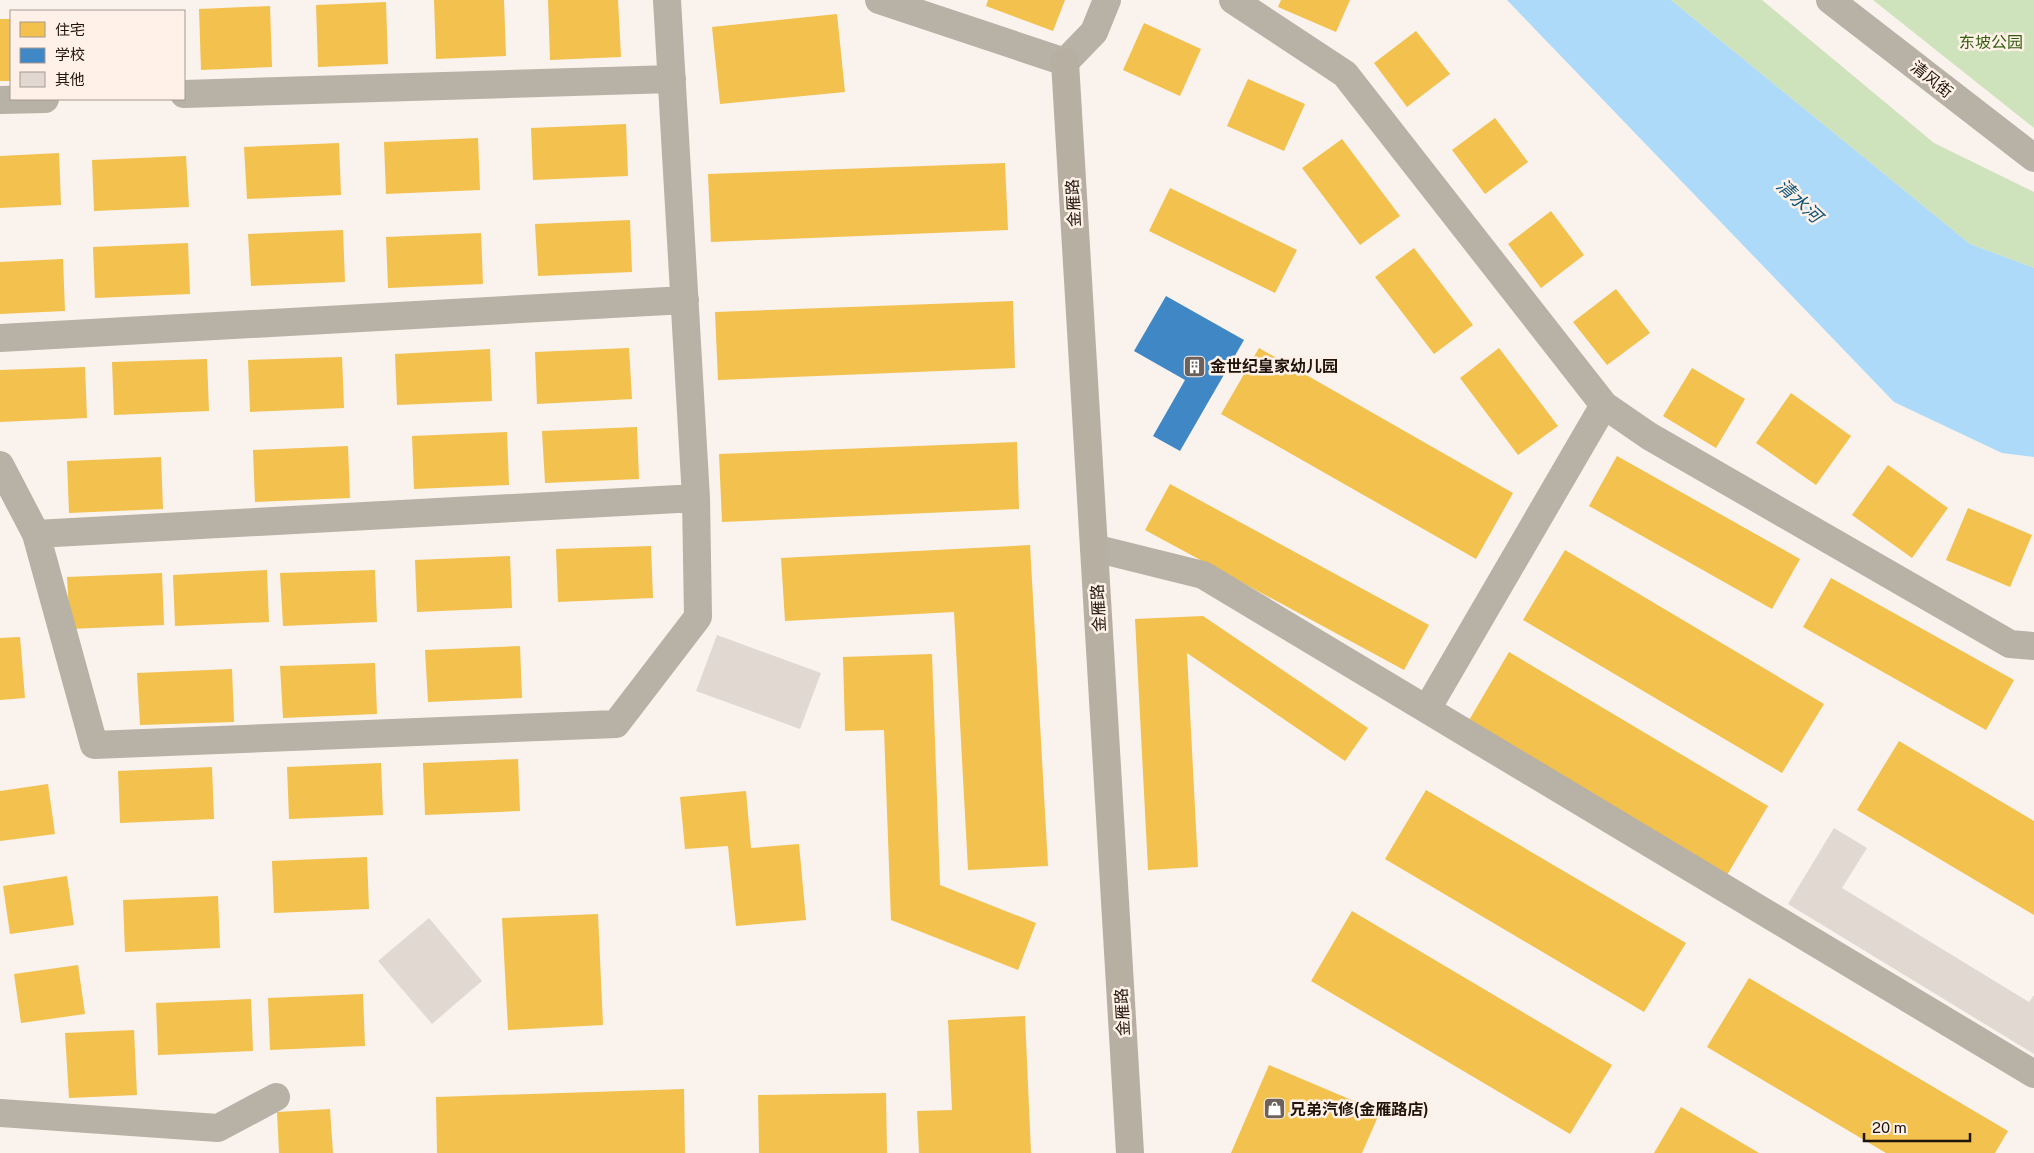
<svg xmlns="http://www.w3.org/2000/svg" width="2034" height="1153" font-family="'Public Sans','Noto Sans SC',sans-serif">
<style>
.green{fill:#cee3bc}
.water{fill:#acdaf8}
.homes{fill:#f2c14e}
.schools{fill:#3f88c5}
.building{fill:#e1d8d1}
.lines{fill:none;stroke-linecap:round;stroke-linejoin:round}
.street{stroke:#b7b1a6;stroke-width:28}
.secondary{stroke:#b7b0a2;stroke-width:28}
.labels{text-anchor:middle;stroke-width:5;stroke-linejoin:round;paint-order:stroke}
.park-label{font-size:16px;fill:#305d0e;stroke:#fff1e8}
.street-label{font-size:16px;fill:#20150c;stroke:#fff1e8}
.poi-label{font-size:16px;font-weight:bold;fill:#20150c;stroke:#fff1e8;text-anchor:start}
.water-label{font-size:18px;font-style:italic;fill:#0b5478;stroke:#fff1e8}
</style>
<rect width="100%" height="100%" fill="#faf2ed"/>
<path class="green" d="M 1671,0 L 1762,0 L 1934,143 L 2034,192 L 2034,268 L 1970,244 Z
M 1873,0 L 2034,0 L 2034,128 Z"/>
<path class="water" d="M 1507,0 L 1671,0 L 1970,244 L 2034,268 L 2034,457 L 2002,453 L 1894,402 Z"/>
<path class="homes" d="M 434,0 L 504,0 L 506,56 L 436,59 Z
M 548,0 L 618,0 L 621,57 L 550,60 Z
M 988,0 L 1065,0 L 1053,31 L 986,6 Z
M 1281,0 L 1350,0 L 1336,32 L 1278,7 Z
M 386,2 L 388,64 L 318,67 L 316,5 Z
M 270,6 L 272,67 L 201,70 L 199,9 Z
M 837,14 L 845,92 L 720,104 L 712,27 Z
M 0,19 L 11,19 L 11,81 L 0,81 Z
M 1144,23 L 1201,49 L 1180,96 L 1123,70 Z
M 1416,31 L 1450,74 L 1407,107 L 1374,63 Z
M 1248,79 L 1305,104 L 1284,151 L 1227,126 Z
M 1495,118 L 1528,162 L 1485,194 L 1452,150 Z
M 626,124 L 628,176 L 533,180 L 531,128 Z
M 478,138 L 480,190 L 386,194 L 384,142 Z
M 1342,139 L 1400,216 L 1360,245 L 1302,168 Z
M 339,143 L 341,195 L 247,199 L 244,147 Z
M 59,153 L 61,205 L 0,208 L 0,156 Z
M 186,156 L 189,207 L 94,211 L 92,160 Z
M 1005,163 L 1008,230 L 711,242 L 708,174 Z
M 1170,188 L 1297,250 L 1275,293 L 1149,231 Z
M 1551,211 L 1584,255 L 1541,288 L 1508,244 Z
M 630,220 L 632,272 L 538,276 L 535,224 Z
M 343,230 L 345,282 L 251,286 L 248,234 Z
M 481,233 L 483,284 L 388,288 L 386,237 Z
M 188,243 L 190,294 L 95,298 L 93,247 Z
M 1414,248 L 1473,325 L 1434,354 L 1375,277 Z
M 63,259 L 65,311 L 0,314 L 0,262 Z
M 1616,289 L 1650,333 L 1607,365 L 1573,322 Z
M 1013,301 L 1015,368 L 718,380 L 715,312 Z
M 629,348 L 632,399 L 537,404 L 535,352 Z
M 1259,348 L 1513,493 L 1476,559 L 1221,414 Z
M 1499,348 L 1558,426 L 1518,455 L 1460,378 Z
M 490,349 L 492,401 L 397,405 L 395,354 Z
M 342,357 L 344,408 L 250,412 L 248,360 Z
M 207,359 L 209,411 L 114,415 L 112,362 Z
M 85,367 L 87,418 L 0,422 L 0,370 Z
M 1692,368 L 1745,399 L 1716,448 L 1663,416 Z
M 1791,393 L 1851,436 L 1816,485 L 1756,443 Z
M 637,427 L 639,479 L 545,483 L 542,431 Z
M 507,432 L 509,485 L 414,489 L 412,436 Z
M 1017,442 L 1019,509 L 722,522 L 719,454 Z
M 348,446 L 350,498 L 255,502 L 253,450 Z
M 1617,456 L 1800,559 L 1772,609 L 1589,506 Z
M 161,457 L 163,509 L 69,513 L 67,461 Z
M 1888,465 L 1948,508 L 1912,558 L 1852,515 Z
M 1170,484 L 1429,625 L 1404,670 L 1145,530 Z
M 1968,508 L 2032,535 L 2010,587 L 1946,560 Z
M 1030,545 L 1048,866 L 968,870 L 954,612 L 785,621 L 781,558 Z
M 651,546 L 653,598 L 558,602 L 556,549 Z
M 1565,550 L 1824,704 L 1782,773 L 1523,620 Z
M 510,556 L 512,608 L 417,612 L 415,560 Z
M 267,570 L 269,622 L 175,626 L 173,575 Z
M 375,570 L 377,622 L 283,626 L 280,573 Z
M 162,573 L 164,625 L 70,629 L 67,577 Z
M 1831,578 L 2014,680 L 1986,730 L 1803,627 Z
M 1203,616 L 1368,728 L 1345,761 L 1187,653 L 1198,867 L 1148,870 L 1135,619 Z
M 20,637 L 25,698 L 0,700 L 0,638 Z
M 520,646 L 522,698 L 428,702 L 425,650 Z
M 1509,652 L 1768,806 L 1727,875 L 1468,722 Z
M 932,654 L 940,885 L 1036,923 L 1018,970 L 891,920 L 884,730 L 845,731 L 843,657 Z
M 375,663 L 377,714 L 283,718 L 280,666 Z
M 232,669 L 234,722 L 140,725 L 137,673 Z
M 1899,741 L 2034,821 L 2034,915 L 1857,810 Z
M 518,759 L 520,811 L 425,815 L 423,763 Z
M 381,763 L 383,815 L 289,819 L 287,767 Z
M 212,767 L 214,819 L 120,823 L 118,771 Z
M 48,784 L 55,834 L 0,841 L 0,791 Z
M 1426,790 L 1686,943 L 1644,1012 L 1385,859 Z
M 746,791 L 751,848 L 799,844 L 806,920 L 736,926 L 728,846 L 685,849 L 680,797 Z
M 367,857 L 369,909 L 274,913 L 272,861 Z
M 67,876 L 74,925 L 10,934 L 3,886 Z
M 218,896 L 220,948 L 125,952 L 123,900 Z
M 1352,911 L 1612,1065 L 1570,1134 L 1311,981 Z
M 598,914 L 603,1025 L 508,1030 L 502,918 Z
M 78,965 L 85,1014 L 21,1023 L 14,974 Z
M 1749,978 L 2008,1131 L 1995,1153 L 1886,1153 L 1707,1047 Z
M 363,994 L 365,1046 L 270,1050 L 268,998 Z
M 251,999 L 253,1051 L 158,1055 L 156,1003 Z
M 1025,1016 L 1031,1153 L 919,1153 L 917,1111 L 952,1110 L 948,1020 Z
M 134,1030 L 137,1095 L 69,1098 L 65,1033 Z
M 1269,1065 L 1380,1112 L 1362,1153 L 1231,1153 Z
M 684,1089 L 685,1153 L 437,1153 L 436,1097 Z
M 886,1093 L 887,1153 L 759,1153 L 758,1095 Z
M 1681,1107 L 1759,1153 L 1654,1153 Z
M 330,1109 L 333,1153 L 279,1153 L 277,1112 Z"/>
<path class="schools" d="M 1166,296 L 1244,340 L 1180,451 L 1153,436 L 1185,380 L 1134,351 Z"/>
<path class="building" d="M 717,635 L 821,673 L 800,729 L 696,691 Z
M 1834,828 L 1867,848 L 1842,888 L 2029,1002 L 2034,995 L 2034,1054 L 1788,904 Z
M 429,918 L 482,981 L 432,1024 L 378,961 Z"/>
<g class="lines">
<path class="street" d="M 879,0 L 1065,62 L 1094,32 L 1107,0
M 1233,0 L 1345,74 L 1604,405 L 1649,436 L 2010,644 L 2034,646
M 1830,0 L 2034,158
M 184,94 L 672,79
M 0,100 L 45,99
M 0,338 L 685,300
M 0,465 L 36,534 L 94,745 L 616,724 L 698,617 L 696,498 L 667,0
M 36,534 L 696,498
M 1094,548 L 1203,575 L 2034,1074
M 1427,709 L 1604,405
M 0,1113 L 218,1128 L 276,1097"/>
<path class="secondary" d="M 1065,62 L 1130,1153"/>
</g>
<defs>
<symbol id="building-square" viewBox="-11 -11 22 22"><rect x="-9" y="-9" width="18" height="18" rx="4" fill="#6c625b" stroke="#fff1e8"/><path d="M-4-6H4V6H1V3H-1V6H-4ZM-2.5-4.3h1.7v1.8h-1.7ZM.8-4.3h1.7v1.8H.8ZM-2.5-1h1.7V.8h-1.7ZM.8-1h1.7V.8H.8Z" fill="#fff"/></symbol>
<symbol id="shop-square" viewBox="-11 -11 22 22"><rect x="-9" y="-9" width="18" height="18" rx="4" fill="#6c625b" stroke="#fff1e8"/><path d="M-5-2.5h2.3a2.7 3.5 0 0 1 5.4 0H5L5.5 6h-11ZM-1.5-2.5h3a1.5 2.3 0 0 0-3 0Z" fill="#fff"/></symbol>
</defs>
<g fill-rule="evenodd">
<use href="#building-square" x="1182" y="354" width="25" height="25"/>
<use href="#shop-square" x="1262" y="1096" width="25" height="25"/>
</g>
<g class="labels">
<g class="park-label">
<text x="1991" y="48">东坡公园</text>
</g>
<g class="street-label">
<text transform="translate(1932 79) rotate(38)" y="6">清风街</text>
<text transform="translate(1073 203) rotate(-93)" y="6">金雁路</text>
<text transform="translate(1098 608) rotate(-93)" y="6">金雁路</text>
<text transform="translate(1122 1012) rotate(-93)" y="6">金雁路</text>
</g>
<g class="poi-label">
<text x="1210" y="372">金世纪皇家幼儿园</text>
<text x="1290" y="1115">兄弟汽修(金雁路店)</text>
</g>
<g class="water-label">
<text transform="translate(1799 201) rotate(43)" y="6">清水河</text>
</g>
</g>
<rect x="10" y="10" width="175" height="90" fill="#fff1e8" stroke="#a69990"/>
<rect x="20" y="22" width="25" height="15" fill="#f2c14e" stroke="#a69990"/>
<text x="55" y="35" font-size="15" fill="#20150c">住宅</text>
<rect x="20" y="48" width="25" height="15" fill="#3f88c5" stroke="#a69990"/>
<text x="55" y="60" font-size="15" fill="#20150c">学校</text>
<rect x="20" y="72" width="25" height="15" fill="#e1d8d1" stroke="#a69990"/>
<text x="55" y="85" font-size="15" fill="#20150c">其他</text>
<path d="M1864 1133v8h106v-8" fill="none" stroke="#20150c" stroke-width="2.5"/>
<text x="1872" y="1133" font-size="15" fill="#20150c" stroke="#fff1e8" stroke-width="4" paint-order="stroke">20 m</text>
</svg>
